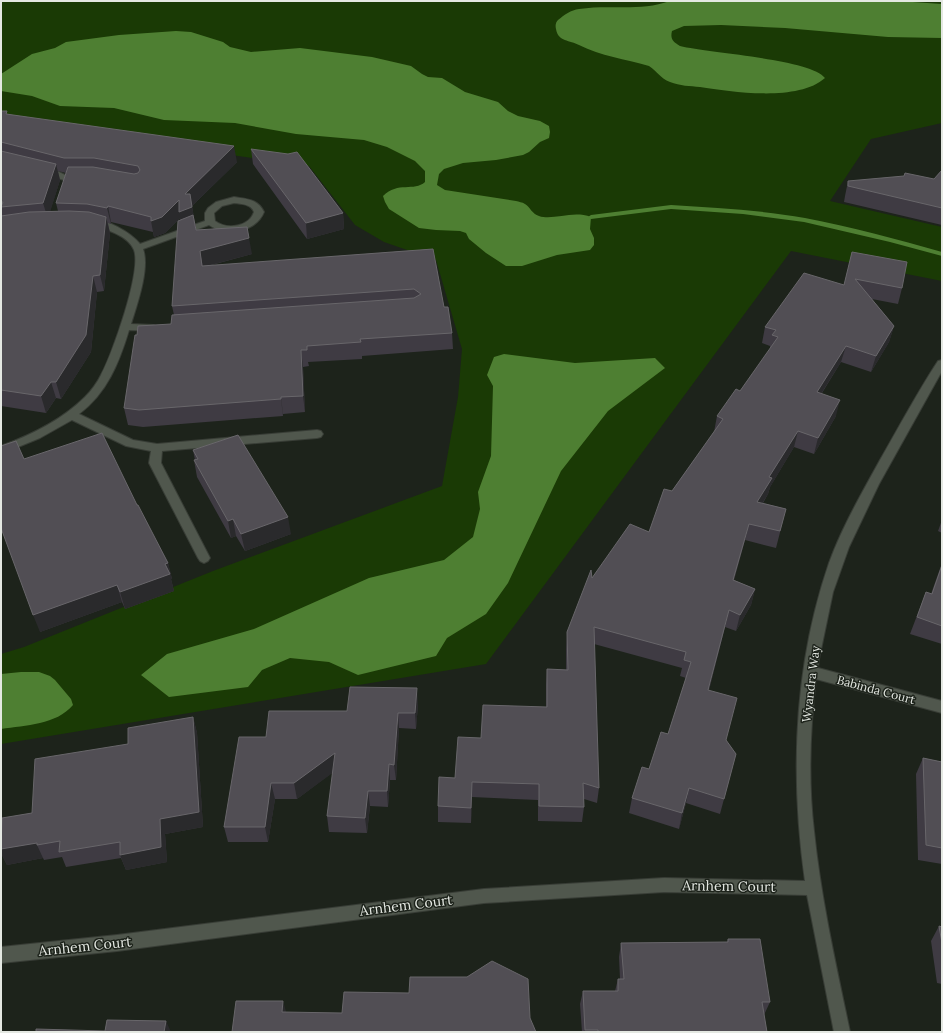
<svg xmlns="http://www.w3.org/2000/svg" width="943" height="1033" font-family="Lora,serif">
<style>
.green{fill:#1a3a05}
.water{fill:#4e7f32}
.lines{fill:none;stroke-linecap:round;stroke-linejoin:round}
.stream{fill:#4e7f32;fill-rule:evenodd}
.minor-casing{stroke:#383d36;stroke-width:2}
.minor{fill:#50574d;fill-rule:evenodd}
.wall{fill:#3f3b43;fill-rule:evenodd}
.shaded-wall{fill:#2a2a2c}
.building{fill:#514e54;stroke:#68666a}
.labels{text-anchor:middle;stroke-width:3;stroke-linejoin:round;paint-order:stroke}
.street-label{font-size:12px;fill:#e4e8e2;stroke:#1d231b}
.near-street-label{font-size:14px;fill:#e4e8e2;stroke:#1d231b}
</style>
<rect width="100%" height="100%" fill="#1d231b"/>
<path class="green" d="M 1,1 L 942,1 L 942,123 L 871,139 L 830,201 L 942,227 L 942,281 L 791,251 L 486,664 L 1,744 L 1,654 L 24,647 L 213,571 L 442,486 L 458,397 L 462,349 L 436,260 L 384,242 L 355,225 L 309,166 L 30,127 L 1,120 Z"/>
<path class="water" d="M 670,1 L 898,1 L 942,4 L 942,38 L 888,37 L 785,28 L 721,25 L 684,26 L 672,31 C 670,39 673,42 680,46 C 708,53 811,59 825,78 C 798,102 733,92 700,87 C 690,86 680,86 670,82 C 660,78 658,72 649,66 C 625,59 601,56 579,45 C 570,40 558,42 556,29 C 555,25 556,22 558,20 C 564,15 571,10 579,9 C 610,4 639,12 670,1 Z
M 176,31 L 191,32 L 223,42 L 230,47 L 251,52 L 300,48 L 372,57 L 411,66 L 422,74 L 428,77 L 442,78 L 465,92 L 498,102 L 508,111 L 518,116 L 540,121 L 549,126 L 550,132 L 549,138 L 540,142 L 529,152 L 523,155 L 496,160 L 463,163 L 444,169 L 439,174 L 437,185 L 445,190 L 516,201 C 519,202 522,202 525,204 C 530,207 532,214 539,216 C 553,221 572,210 591,217 L 590,229 L 594,238 L 594,245 L 590,250 L 557,255 L 522,266 L 506,266 L 486,253 L 469,239 L 466,233 L 460,231 L 436,230 L 419,228 L 389,209 L 385,202 L 383,196 C 398,181 414,192 425,182 L 425,171 L 415,161 L 387,147 L 364,140 L 296,134 L 235,123 L 164,120 L 114,108 L 60,106 L 32,96 L 1,91 L 1,74 L 32,54 L 55,48 L 66,42 L 119,35 Z
M 504,354 L 575,363 L 655,358 L 665,368 L 608,411 L 561,471 L 508,583 L 486,614 L 447,638 L 436,656 L 358,675 L 329,662 L 290,658 L 262,670 L 248,687 L 169,697 L 141,675 L 167,654 L 254,629 L 369,578 L 444,560 L 473,537 L 480,509 L 478,492 L 491,456 L 493,386 L 487,375 L 494,357 Z
M 21,672 L 39,672 L 50,676 L 55,680 L 71,699 L 73,705 C 56,725 26,725 1,729 L 1,674 Z"/>
<g class="lines">
<path class="stream" d="M 671,205 C 716,208 761,210 805,218 C 851,227 897,239 942,252 L 942,256 L 890,242 L 804,222 L 743,214 L 671,209 L 591,219 L 588,217 L 591,215 Z"/>
<defs>
<path id="minor" d="M 44,168 L 57,171 L 71,178 L 67,181 L 41,173 L 40,171 Z
M 234,197 C 247,199 258,199 264,212 C 256,232 226,237 209,225 L 143,249 C 150,268 137,305 131,324 L 154,325 L 159,328 L 154,331 L 129,330 C 119,363 107,393 79,414 L 133,440 L 157,444 L 317,430 L 321,431 L 323,434 L 321,437 L 317,438 L 162,451 L 161,463 L 210,558 L 208,561 L 204,563 L 200,561 L 198,558 L 149,463 L 151,451 L 126,446 L 72,420 L 40,438 L 1,454 L 1,446 C 31,435 62,420 85,397 C 91,391 97,383 101,375 C 112,355 142,271 134,250 C 128,235 105,229 91,225 L 89,223 L 91,221 C 105,217 131,233 140,244 L 205,221 L 205,213 L 208,208 L 216,202 ZM 234,203 C 242,204 251,204 254,212 C 249,227 227,230 215,221 L 214,213 L 222,206 Z
M 942,360 L 942,371 L 879,484 L 849,547 L 833,592 L 819,659 L 818,668 L 942,701 L 942,713 L 816,679 C 810,729 808,781 814,831 C 821,899 836,965 850,1032 L 834,1032 L 807,895 L 664,892 L 484,903 L 117,951 L 1,963 L 1,947 L 117,935 L 484,889 L 664,878 L 805,881 C 790,775 794,665 829,563 C 842,527 862,493 880,460 C 899,427 917,393 938,361 Z"/>
</defs>
<use href="#minor" class="minor-casing"/>
<use href="#minor" class="minor"/>
</g>
<path class="wall" d="M 1,111 L 8,114 L 237,162 L 192,206 L 196,230 L 252,254 L 208,266 L 433,249 L 444,307 L 452,333 L 453,349 L 362,356 L 362,359 L 308,362 L 309,366 L 303,367 L 305,412 L 283,414 L 283,416 L 143,427 L 128,425 L 124,408 L 137,335 L 171,324 L 174,315 L 172,306 L 180,220 L 180,218 L 165,233 L 154,237 L 153,232 L 111,222 L 111,224 L 108,223 L 110,233 L 104,291 L 97,292 L 91,352 L 61,399 L 56,398 L 46,413 L 1,406 ZM 58,171 L 66,173 L 56,203 L 58,211 L 50,211 L 60,180 Z
M 251,149 L 343,213 L 344,229 L 307,239 L 253,164 Z
M 942,170 L 942,225 L 844,202 L 845,196 L 848,181 L 934,179 Z
M 852,252 L 902,288 L 898,304 L 872,299 L 894,326 L 889,342 L 871,372 L 841,362 L 822,393 L 836,416 L 814,454 L 794,447 L 770,487 L 768,494 L 763,503 L 786,509 L 776,548 L 745,540 L 734,580 L 755,589 L 751,605 L 736,631 L 725,627 L 709,690 L 726,740 L 736,754 L 720,814 L 686,803 L 679,829 L 629,813 L 632,798 L 649,769 L 668,734 L 686,678 L 680,676 L 682,668 L 594,644 L 599,788 L 597,803 L 584,799 L 584,807 L 582,822 L 538,821 L 538,800 L 472,797 L 471,823 L 438,822 L 438,806 L 455,778 L 481,738 L 546,707 L 546,685 L 547,669 L 566,670 L 566,649 L 567,632 L 592,578 L 649,532 L 672,491 L 714,432 L 717,416 L 740,391 L 770,349 L 770,346 L 762,343 L 765,327 L 844,285 Z
M 193,450 L 291,534 L 245,551 L 236,536 L 231,538 L 197,477 L 194,460 L 195,460 Z
M 24,459 L 137,505 L 168,563 L 172,579 L 171,579 L 174,591 L 125,609 L 122,602 L 40,632 Z
M 942,520 L 942,533 L 938,531 Z
M 942,563 L 942,644 L 910,634 L 926,592 L 931,594 Z
M 418,704 L 416,729 L 399,728 L 396,780 L 390,780 L 388,807 L 370,806 L 367,833 L 329,832 L 327,816 L 333,772 L 297,799 L 275,799 L 268,842 L 228,842 L 224,827 L 266,737 L 347,711 Z
M 193,717 L 197,733 L 203,827 L 165,834 L 167,862 L 126,870 L 121,858 L 66,867 L 62,857 L 44,860 L 43,858 L 7,865 L 1,853 L 1,827 L 32,813 L 128,744 Z
M 923,758 L 942,762 L 942,864 L 918,860 L 916,774 Z
M 939,926 L 942,927 L 942,984 L 937,983 L 931,941 Z
M 728,939 L 770,1002 L 764,1015 L 767,1032 L 582,1032 L 580,1004 L 583,991 L 615,991 L 618,979 L 620,979 L 619,957 L 621,943 L 727,942 Z"/>
<path class="shaded-wall" d="M 234,146 L 237,162 L 192,206 L 199,246 L 182,228 L 180,218 L 165,233 L 154,237 L 151,221 L 185,194 Z
M 56,164 L 60,180 L 48,219 L 43,203 Z
M 108,206 L 111,222 L 111,224 L 107,208 Z
M 343,213 L 344,229 L 307,239 L 306,223 Z
M 106,217 L 110,233 L 104,291 L 100,275 Z
M 249,238 L 252,254 L 203,267 L 200,251 Z
M 93,276 L 97,292 L 91,352 L 61,399 L 56,382 Z
M 894,326 L 889,342 L 871,372 L 876,356 Z
M 846,346 L 841,362 L 812,408 L 817,392 Z
M 301,350 L 303,367 L 305,412 L 303,396 Z
M 51,382 L 56,398 L 46,413 L 41,396 Z
M 281,397 L 283,414 L 283,416 L 281,399 Z
M 840,400 L 836,416 L 814,454 L 818,438 Z
M 798,431 L 794,447 L 770,487 L 768,494 L 753,518 L 757,502 L 769,477 Z
M 288,517 L 291,534 L 245,551 L 241,534 Z
M 233,519 L 236,536 L 231,538 L 228,521 Z
M 749,524 L 745,540 L 729,596 L 733,580 Z
M 168,563 L 172,579 L 171,579 L 174,591 L 125,609 L 120,592 L 165,564 Z
M 117,585 L 122,602 L 40,632 L 33,615 Z
M 755,589 L 751,605 L 736,631 L 740,615 Z
M 729,610 L 725,627 L 705,706 L 708,690 Z
M 417,688 L 418,704 L 416,729 L 415,713 Z
M 398,713 L 399,728 L 396,780 L 394,765 Z
M 193,717 L 197,733 L 203,827 L 165,834 L 167,862 L 126,870 L 120,855 L 160,819 Z
M 335,753 L 338,769 L 297,799 L 294,783 Z
M 389,764 L 390,780 L 388,807 L 387,791 Z
M 472,782 L 472,797 L 471,823 L 471,808 Z
M 271,783 L 275,799 L 268,842 L 265,827 Z
M 689,788 L 686,803 L 679,829 L 682,813 Z
M 368,791 L 370,806 L 367,833 L 365,818 Z
M 37,843 L 37,845 L 43,858 L 7,865 L 1,853 L 1,849 Z
M 283,1001 L 287,1015 L 282,1012 Z
M 166,1021 L 171,1032 L 164,1032 Z"/>
<path class="building" d="M 1,111 L 7,111 L 6,114 L 234,146 L 185,194 L 190,194 L 192,207 L 179,212 L 179,200 L 162,217 L 151,221 L 151,217 L 108,206 L 107,208 L 87,204 L 56,203 L 68,167 L 93,167 L 134,174 L 138,173 L 140,170 L 138,166 L 94,158 L 64,158 L 1,142 Z
M 251,149 L 288,154 L 297,152 L 343,213 L 306,223 Z
M 1,151 L 56,164 L 43,203 L 1,207 L 3,202 L 1,202 Z
M 942,170 L 942,208 L 848,186 L 848,181 L 904,176 L 905,173 L 934,179 Z
M 69,211 L 89,212 L 106,217 L 100,275 L 93,276 L 86,335 L 56,382 L 51,382 L 41,396 L 1,390 L 1,216 L 29,212 Z
M 193,215 L 196,230 L 247,227 L 249,238 L 200,251 L 202,266 L 433,249 L 444,307 L 448,307 L 452,333 L 360,339 L 361,342 L 307,346 L 307,350 L 301,350 L 303,396 L 281,397 L 281,399 L 139,410 L 124,408 L 135,335 L 137,335 L 138,326 L 171,324 L 172,315 L 414,298 L 421,294 L 414,289 L 172,306 L 178,221 Z
M 852,252 L 907,262 L 902,288 L 855,279 L 894,326 L 876,356 L 846,346 L 817,392 L 840,400 L 818,438 L 798,431 L 769,477 L 772,478 L 757,502 L 786,509 L 780,531 L 749,524 L 733,580 L 755,589 L 740,615 L 729,610 L 708,690 L 737,698 L 726,740 L 736,754 L 724,799 L 689,788 L 682,813 L 632,798 L 642,767 L 649,769 L 661,732 L 668,734 L 691,662 L 684,660 L 686,652 L 594,627 L 599,788 L 583,783 L 584,807 L 539,806 L 539,784 L 472,782 L 471,808 L 438,806 L 439,777 L 455,778 L 458,737 L 481,738 L 483,705 L 547,707 L 547,669 L 568,670 L 567,632 L 591,570 L 592,578 L 630,524 L 649,532 L 664,489 L 672,491 L 723,419 L 717,416 L 736,389 L 740,391 L 778,337 L 772,335 L 776,330 L 765,327 L 804,273 L 844,285 Z
M 102,433 L 137,505 L 138,505 L 168,563 L 165,564 L 170,574 L 120,592 L 117,585 L 33,615 L 1,528 L 1,446 L 16,441 L 24,459 Z
M 238,435 L 288,517 L 241,534 L 233,519 L 228,521 L 194,460 L 198,459 L 193,450 Z
M 942,565 L 942,626 L 917,617 L 926,592 L 932,594 Z
M 350,687 L 417,688 L 415,713 L 398,713 L 394,765 L 389,764 L 387,791 L 368,791 L 365,818 L 327,816 L 335,753 L 294,783 L 271,783 L 265,827 L 224,827 L 239,737 L 266,737 L 269,711 L 347,711 Z
M 193,717 L 199,812 L 160,819 L 161,847 L 120,855 L 120,842 L 59,852 L 60,841 L 37,845 L 37,843 L 1,849 L 2,818 L 32,813 L 35,759 L 128,744 L 128,728 Z
M 923,758 L 942,762 L 942,848 L 926,845 Z
M 939,926 L 942,927 L 942,943 Z
M 728,939 L 760,939 L 770,1002 L 762,1002 L 767,1032 L 598,1032 L 598,1030 L 585,1030 L 583,991 L 618,991 L 618,979 L 624,979 L 621,943 L 728,942 Z
M 492,961 L 528,979 L 530,1018 L 536,1032 L 232,1032 L 236,1001 L 283,1001 L 282,1012 L 342,1013 L 344,992 L 409,993 L 410,977 L 467,977 Z
M 107,1020 L 166,1021 L 164,1032 L 36,1032 L 36,1029 L 105,1031 Z"/>
<g class="labels">
<g class="street-label">
<text transform="translate(811 684) rotate(-83)" y="4">Wyandra Way</text>
<text transform="translate(876 690) rotate(15)" y="4">Babinda Court</text>
</g>
<g class="near-street-label">
<text transform="translate(729 886) rotate(1)" y="5">Arnhem Court</text>
<text transform="translate(406 905) rotate(-7)" y="5">Arnhem Court</text>
<text transform="translate(85 946) rotate(-6)" y="5">Arnhem Court</text>
</g>
</g>
<rect width="943" height="1033" fill="none" stroke="#e4e8e2" stroke-width="4"/>
</svg>
